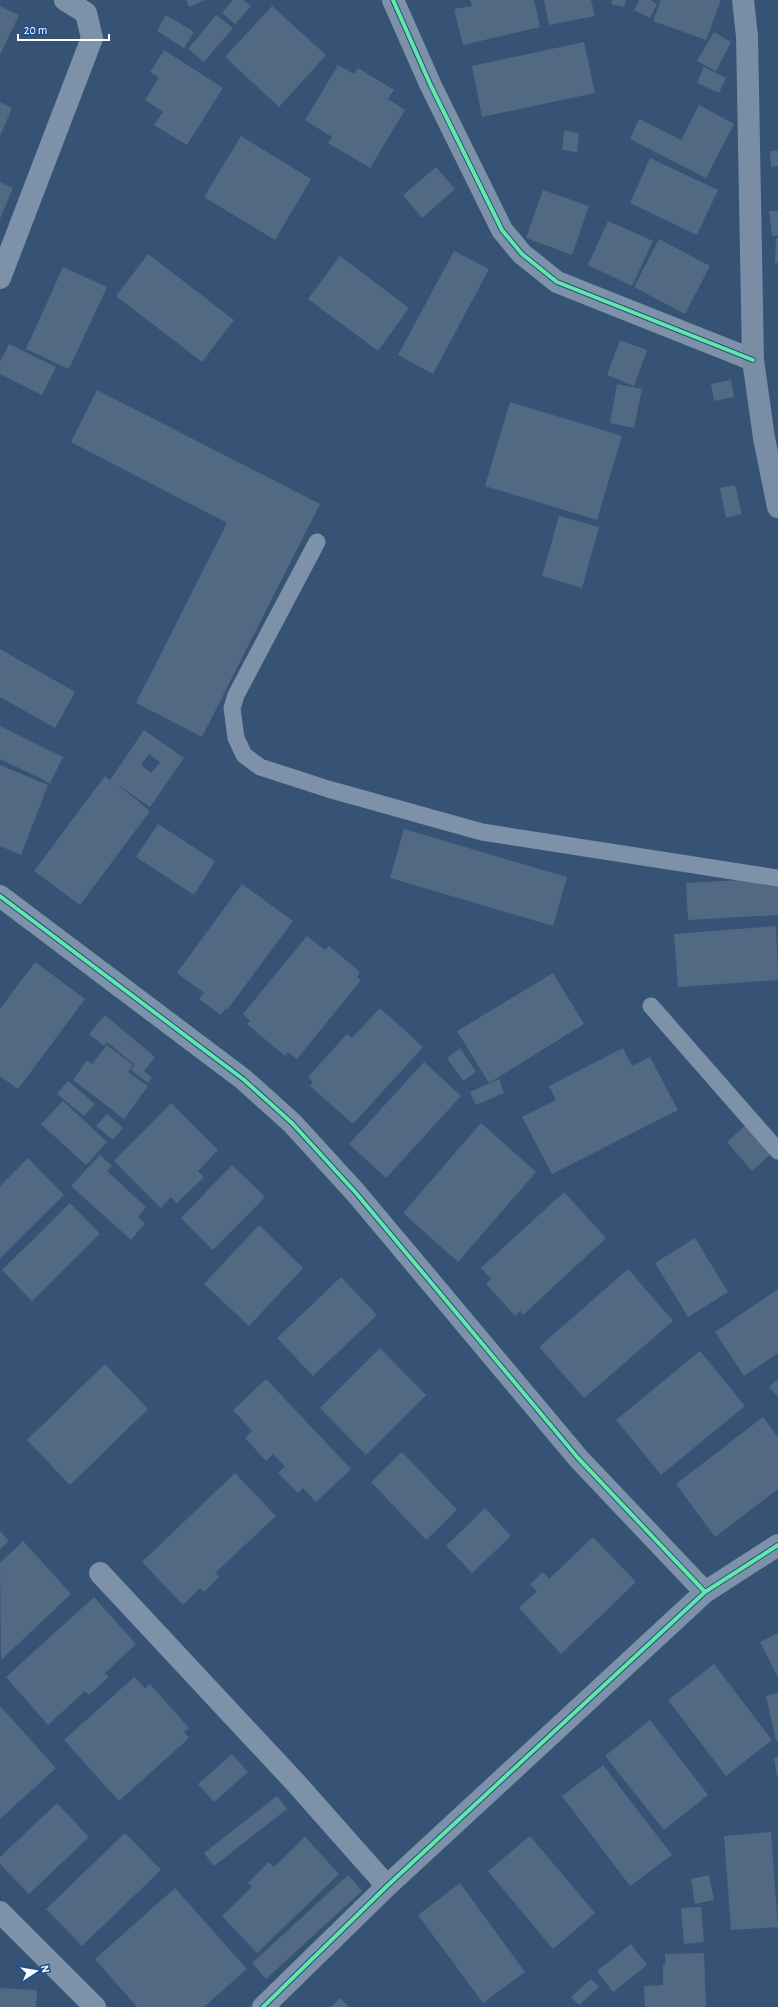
<svg xmlns="http://www.w3.org/2000/svg" width="778" height="2007" font-family="'Alegreya Sans',sans-serif">
<style>
.building{fill:#526984;fill-rule:evenodd}
.lines{fill:none;stroke-linecap:round;stroke-linejoin:round}
.lane{stroke:#7d92a8;stroke-width:17}
.street{stroke:#7d92a8;stroke-width:22}
.secondary{stroke:#798da4;stroke-width:22}
.cycleway-casing{stroke:#1b4f8f;stroke-width:6}
.cycleway{stroke:#66e7a1;stroke-width:4}
</style>
<rect width="100%" height="100%" fill="#365274"/>
<path class="building" d="M 186,0 L 205,0 L 189,7 Z
M 233,0 L 243,0 L 251,6 L 235,24 L 222,13 Z
M 470,0 L 534,0 L 540,27 L 463,45 L 454,9 L 472,6 Z
M 544,0 L 591,0 L 595,16 L 549,25 Z
M 612,0 L 626,0 L 624,7 L 611,4 Z
M 639,0 L 650,0 L 657,4 L 650,18 L 634,10 Z
M 661,0 L 721,0 L 706,40 L 653,21 Z
M 0,6 L 19,15 L 0,55 Z
M 272,6 L 326,55 L 279,107 L 225,57 Z
M 166,15 L 194,32 L 184,48 L 157,31 Z
M 216,15 L 233,28 L 204,62 L 188,49 Z
M 714,32 L 731,42 L 716,71 L 697,61 Z
M 584,42 L 595,93 L 482,117 L 472,66 Z
M 164,50 L 223,88 L 187,145 L 154,125 L 163,112 L 145,100 L 159,78 L 150,72 Z
M 338,65 L 354,74 L 358,68 L 394,90 L 388,99 L 405,110 L 370,168 L 328,143 L 332,137 L 305,120 Z
M 704,67 L 726,78 L 719,93 L 697,83 Z
M 0,102 L 12,108 L 0,136 Z
M 699,105 L 734,124 L 706,178 L 630,139 L 639,119 L 681,140 Z
M 564,131 L 579,133 L 577,152 L 562,150 Z
M 241,136 L 311,179 L 275,240 L 204,197 Z
M 770,151 L 778,151 L 778,166 L 771,167 Z
M 650,158 L 718,190 L 697,235 L 630,203 Z
M 436,167 L 455,189 L 422,218 L 403,195 Z
M 0,182 L 13,188 L 0,219 Z
M 543,190 L 589,206 L 572,255 L 526,238 Z
M 769,211 L 778,211 L 778,236 L 772,236 Z
M 608,221 L 653,241 L 632,286 L 588,265 Z
M 776,238 L 778,238 L 778,263 L 775,263 Z
M 659,239 L 710,266 L 685,314 L 634,287 Z
M 454,251 L 489,269 L 433,374 L 398,355 Z
M 148,254 L 234,320 L 202,362 L 116,296 Z
M 340,256 L 409,308 L 378,351 L 308,299 Z
M 63,267 L 107,287 L 69,369 L 26,349 Z
M 620,340 L 647,350 L 634,386 L 607,375 Z
M 9,344 L 56,367 L 42,395 L 0,374 L 0,362 Z
M 731,380 L 734,397 L 714,401 L 711,384 Z
M 617,384 L 642,389 L 634,428 L 610,423 Z
M 97,390 L 320,504 L 202,737 L 136,703 L 227,523 L 71,442 Z
M 510,402 L 622,436 L 597,520 L 485,486 Z
M 735,485 L 742,514 L 726,518 L 720,488 Z
M 559,516 L 599,527 L 582,588 L 542,576 Z
M 0,649 L 75,692 L 55,728 L 0,697 Z
M 0,726 L 63,757 L 50,783 L 0,759 Z
M 144,730 L 184,758 L 150,807 L 115,783 L 150,811 L 80,905 L 34,871 L 105,776 L 110,780 ZM 149,754 L 160,762 L 151,773 L 141,765 Z
M 0,765 L 48,785 L 21,855 L 0,846 Z
M 158,824 L 215,861 L 194,895 L 136,857 Z
M 404,829 L 567,877 L 553,926 L 390,878 Z
M 759,879 L 778,881 L 778,915 L 688,920 L 686,883 Z
M 242,884 L 293,921 L 227,1010 L 225,1009 L 221,1015 L 199,999 L 204,993 L 177,973 Z
M 776,926 L 778,980 L 678,987 L 674,934 Z
M 307,936 L 325,950 L 329,946 L 360,972 L 357,977 L 361,980 L 297,1059 L 288,1052 L 285,1056 L 247,1024 L 250,1021 L 243,1014 Z
M 35,962 L 85,999 L 18,1089 L 0,1076 L 0,1009 Z
M 553,973 L 584,1024 L 489,1083 L 457,1031 Z
M 380,1008 L 423,1047 L 353,1124 L 310,1086 L 313,1082 L 308,1077 L 347,1034 L 352,1038 Z
M 105,1015 L 155,1057 L 144,1071 L 152,1078 L 148,1083 L 131,1070 L 135,1065 L 107,1042 L 104,1046 L 89,1034 Z
M 107,1045 L 133,1065 L 128,1072 L 148,1086 L 124,1119 L 73,1080 L 87,1060 L 92,1064 Z
M 460,1048 L 476,1072 L 463,1081 L 447,1058 Z
M 623,1048 L 632,1066 L 650,1057 L 678,1110 L 552,1174 L 522,1117 L 556,1100 L 549,1086 Z
M 424,1062 L 461,1096 L 386,1178 L 349,1144 Z
M 499,1079 L 504,1093 L 476,1105 L 470,1092 Z
M 68,1081 L 95,1104 L 84,1116 L 57,1094 Z
M 63,1101 L 107,1142 L 86,1165 L 41,1124 Z
M 171,1103 L 218,1150 L 198,1171 L 204,1177 L 177,1203 L 171,1197 L 161,1208 L 114,1161 Z
M 107,1114 L 123,1128 L 113,1140 L 96,1126 Z
M 481,1123 L 536,1172 L 458,1262 L 403,1213 Z
M 746,1125 L 771,1154 L 752,1171 L 727,1142 Z
M 100,1155 L 112,1166 L 107,1171 L 146,1207 L 138,1217 L 145,1223 L 131,1240 L 71,1186 Z
M 28,1158 L 64,1195 L 0,1258 L 0,1186 Z
M 232,1165 L 265,1197 L 213,1250 L 181,1218 Z
M 564,1192 L 606,1238 L 523,1315 L 520,1311 L 515,1316 L 486,1284 L 491,1279 L 481,1268 Z
M 70,1203 L 100,1234 L 32,1301 L 2,1270 Z
M 259,1225 L 303,1268 L 249,1326 L 204,1284 Z
M 695,1238 L 728,1292 L 688,1317 L 655,1263 Z
M 628,1269 L 673,1321 L 584,1398 L 539,1347 Z
M 341,1277 L 377,1315 L 313,1376 L 277,1338 Z
M 778,1289 L 778,1353 L 744,1376 L 715,1332 Z
M 380,1348 L 426,1395 L 366,1455 L 320,1408 Z
M 700,1351 L 745,1406 L 661,1475 L 616,1420 Z
M 105,1364 L 148,1409 L 70,1485 L 27,1440 Z
M 266,1379 L 351,1469 L 316,1502 L 303,1488 L 298,1493 L 278,1473 L 285,1466 L 273,1454 L 266,1461 L 245,1438 L 252,1431 L 233,1410 Z
M 778,1379 L 778,1397 L 769,1387 Z
M 763,1417 L 778,1437 L 778,1489 L 715,1537 L 676,1484 Z
M 402,1452 L 457,1510 L 426,1540 L 371,1482 Z
M 235,1473 L 276,1516 L 215,1573 L 219,1577 L 204,1592 L 200,1588 L 183,1605 L 142,1562 Z
M 485,1508 L 511,1536 L 472,1573 L 446,1546 Z
M 0,1531 L 9,1541 L 0,1549 Z
M 593,1537 L 636,1582 L 561,1654 L 519,1608 L 537,1591 L 530,1584 L 543,1572 L 549,1579 Z
M 23,1541 L 71,1594 L 1,1660 L 0,1563 Z
M 94,1597 L 136,1644 L 105,1673 L 109,1677 L 89,1695 L 85,1691 L 48,1725 L 6,1677 Z
M 778,1633 L 778,1678 L 760,1642 Z
M 714,1664 L 772,1740 L 726,1776 L 668,1700 Z
M 134,1677 L 145,1688 L 150,1684 L 189,1728 L 184,1732 L 189,1738 L 119,1801 L 64,1740 Z
M 778,1693 L 778,1741 L 776,1741 L 766,1696 Z
M 0,1706 L 56,1768 L 0,1819 Z
M 650,1720 L 708,1795 L 664,1830 L 605,1756 Z
M 232,1754 L 248,1772 L 214,1802 L 198,1784 Z
M 778,1757 L 778,1777 L 777,1777 L 774,1758 Z
M 603,1765 L 672,1855 L 630,1886 L 562,1796 Z
M 277,1796 L 287,1809 L 214,1866 L 204,1853 Z
M 57,1803 L 89,1837 L 29,1894 L 0,1864 L 0,1857 Z
M 771,1832 L 778,1927 L 731,1930 L 724,1836 Z
M 125,1833 L 161,1870 L 82,1946 L 46,1909 Z
M 530,1836 L 595,1913 L 553,1949 L 488,1871 Z
M 305,1837 L 339,1874 L 257,1953 L 222,1916 L 252,1887 L 248,1883 L 269,1862 L 274,1867 Z
M 348,1875 L 362,1891 L 266,1979 L 252,1963 Z
M 709,1875 L 714,1900 L 695,1904 L 691,1879 Z
M 460,1883 L 525,1972 L 483,2003 L 418,1915 Z
M 175,1888 L 247,1969 L 204,2007 L 137,2007 L 95,1959 Z
M 701,1907 L 704,1942 L 684,1944 L 681,1908 Z
M 631,1944 L 647,1965 L 613,1992 L 597,1971 Z
M 704,1953 L 706,2007 L 645,2007 L 644,1986 L 663,1985 L 663,1965 L 665,1965 L 665,1954 Z
M 591,1979 L 599,1987 L 579,2005 L 571,1997 Z
M 0,1988 L 37,1990 L 36,2007 L 0,2007 Z
M 341,1998 L 348,2007 L 330,2007 Z"/>
<g class="lines">
<path class="lane" d="M 317,542 L 236,695 L 232,708 L 236,738 L 244,755 L 260,767 L 328,789 L 482,832 L 778,878
M 651,1006 L 778,1151"/>
<path class="street" d="M 393,0 L 431,86 L 502,230 L 522,254 L 557,282 L 753,360
M 0,278 L 92,38 L 86,13 L 65,0
M 0,896 L 243,1079 L 292,1123 L 356,1193 L 578,1458 L 705,1592
M 100,1573 L 294,1781 L 387,1886
M 0,1912 L 95,2007
M 263,2007 L 387,1886 L 705,1592 L 778,1545"/>
<path class="secondary" d="M 743,0 L 747,36 L 753,360 L 764,438 L 778,507"/>
<defs>
<path id="cycleway" d="M 393,0 L 431,86 L 502,230 L 522,254 L 557,282 L 753,360
M 0,896 L 243,1079 L 292,1123 L 356,1193 L 578,1458 L 705,1592
M 263,2007 L 387,1886 L 705,1592 L 778,1545"/>
</defs>
<use href="#cycleway" class="cycleway-casing"/>
<use href="#cycleway" class="cycleway"/>
</g>
<g transform="translate(36 1971) rotate(78)" stroke="#1b4f8f" stroke-width="3" paint-order="stroke">
<path d="M0-3L7 15L0 10L-7 15Z" fill="#ffffff"/>
<text y="-6" font-size="11" font-weight="bold" text-anchor="middle" fill="#ffffff">N</text>
</g>
<path d="M18 34v6h91v-6" fill="none" stroke="#ffffff" stroke-width="2"/>
<text x="24" y="34" font-size="12" fill="#ffffff" stroke="#1b4f8f" stroke-width="3" paint-order="stroke">20 m</text>
</svg>
